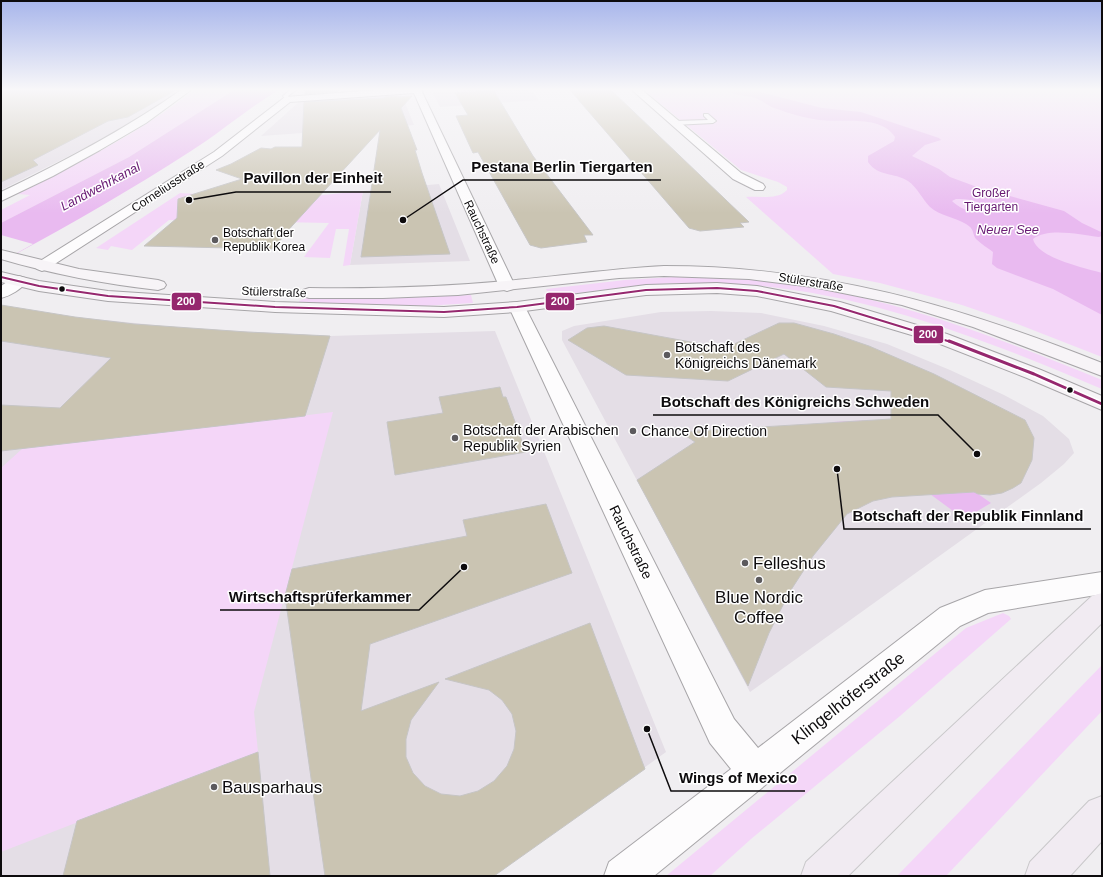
<svg xmlns="http://www.w3.org/2000/svg" width="1103" height="877" font-family="Helvetica,sans-serif">
<style>
.built{fill:#e4dee6}
.green{fill:#f4d6f8}
.water{fill:#e9baf0;fill-rule:evenodd}
.pier{fill:#f0eef1}
.building{fill:#cac4b2;stroke:#c6c5c5}
.lines{fill:none;stroke-linecap:round;stroke-linejoin:round}
.service-casing{stroke:#a7a5a8;stroke-width:2}
.minor-casing{stroke:#a7a5a8;stroke-width:2}
.secondary-casing{stroke:#a7a5a8;stroke-width:2}
.primary-casing{stroke:#c9c8ca;stroke-width:2}
.service{fill:#fdfcfd;fill-rule:evenodd}
.minor{fill:#fdfcfd;fill-rule:evenodd}
.secondary{fill:#f7f4f7;fill-rule:evenodd}
.primary{fill:#f1ebf2;fill-rule:evenodd}
.bus-1-far1-casing{stroke:#fff;stroke-width:4}
.bus-1-casing{stroke:#fff;stroke-width:6}
.bus-1-far1{stroke:#95276e;stroke-width:2}
.bus-1{stroke:#95276e;stroke-width:3}
.poi-dot{fill:#5c5a5d;stroke:#fff;stroke-width:1.5}
.bus-dot{fill:#0d0b0d;stroke:#fff;stroke-width:1.5}
.labels{text-anchor:middle;stroke-width:3;stroke-linejoin:round;paint-order:stroke}
.far-street-label{font-size:12px;fill:#0d0b0d;stroke:#fff}
.far-park-label{font-size:12px;fill:#651770;stroke:#fff}
.far-poi-label{font-size:12px;fill:#0d0b0d;stroke:#fff;text-anchor:start}
.far-water-label{font-size:13px;font-style:italic;fill:#691b74;stroke:#fff}
.poi-label{font-size:14px;fill:#0d0b0d;stroke:#fff;text-anchor:start}
.street-label{font-size:14px;fill:#0d0b0d;stroke:#fff}
.near-poi-label{font-size:17px;fill:#0d0b0d;stroke:#fff;text-anchor:start}
.near-street-label{font-size:17px;fill:#0d0b0d;stroke:#fff}
.leader{fill:none;stroke:#0d0b0d;stroke-width:1.5}
.callout-dot{fill:#0d0b0d;stroke:#fff;stroke-width:1.5}
.callout-label{font-size:15px;text-anchor:middle;font-weight:bold;fill:#0d0b0d;stroke:#fff;stroke-width:3;stroke-linejoin:round;paint-order:stroke}
.line-badge{stroke:#fff;stroke-width:1.5}
.badge-label{font-size:11px;text-anchor:middle;font-weight:bold;fill:#fff}
</style>
<rect width="100%" height="100%" fill="#f0eef1"/>
<path class="built" d="M 1,90 L 178,90 L 150,111 L 91,145 L 1,190 Z
M 470,90 L 530,90 L 539,100 L 440,107 L 433,93 Z
M 402,95 L 414,125 L 261,136 L 299,102 Z
M 439,184 L 470,261 L 350,265 L 363,191 Z
M 1,310 L 30,310 L 75,317 L 185,328 L 330,336 L 495,331 L 666,752 L 494,876 L 1,876 Z
M 711,311 L 761,313 L 824,326 L 887,344 L 950,370 L 1004,395 L 1043,416 L 1069,439 L 1074,453 L 1064,464 L 1041,483 L 750,692 L 562,340 L 562,331 L 574,326 L 661,312 Z"/>
<path class="green" d="M 194,90 L 234,90 L 129,157 L 1,223 L 1,210 L 30,195 L 18,194 C 78,163 140,133 194,90 Z
M 644,90 L 1102,90 L 1102,357 L 1020,325 L 962,305 L 880,283 L 833,274 L 746,197 C 759,196 778,200 787,190 L 787,187 L 778,182 L 741,170 Z
M 363,191 L 350,265 L 343,266 L 349,229 L 336,229 L 330,258 L 304,257 L 329,223 L 169,220 L 132,250 L 111,246 L 108,250 L 96,248 L 180,193 L 284,199 Z
M 674,277 C 701,278 728,278 755,280 C 877,291 990,334 1102,380 L 1102,389 C 969,333 835,280 689,283 C 642,283 596,291 550,297 L 546,289 L 625,280 Z
M 471,295 L 473,303 L 424,306 L 299,304 L 299,301 L 306,298 L 423,297 Z
M 333,412 L 254,712 L 258,752 L 1,852 L 1,468 L 22,449 Z
M 1003,613 L 1009,616 L 1011,619 L 900,716 L 751,839 L 710,876 L 666,876 L 966,628 Z
M 1102,665 L 1102,711 L 946,876 L 897,876 Z"/>
<path class="water" d="M 234,90 L 279,90 C 248,108 221,132 191,151 C 129,191 66,227 1,262 L 1,223 L 129,157 Z
M 726,90 L 752,90 L 822,108 L 861,112 L 939,138 L 941,140 L 925,145 L 912,156 L 939,169 L 950,177 L 977,187 L 1064,211 L 1082,223 L 1101,232 L 1102,236 L 1099,237 C 1081,235 1048,227 1033,239 C 1037,258 1085,268 1102,273 L 1102,315 L 1053,289 L 997,268 L 992,264 L 993,252 C 988,248 981,244 976,239 C 972,234 975,229 966,224 C 955,217 940,216 930,207 C 922,199 918,188 908,181 C 894,172 878,177 868,162 L 868,156 L 894,141 L 895,137 C 881,114 841,123 819,120 C 805,118 788,113 774,108 C 768,106 762,100 755,98 C 746,95 734,96 726,90 ZM 956,199 C 967,199 980,200 989,209 C 977,216 961,210 952,201 Z
M 872,420 L 991,503 L 964,519 L 832,422 Z"/>
<path class="pier" d="M 1,235 L 33,244 L 1,262 Z"/>
<path class="building" d="M 1,90 L 176,90 L 128,117 L 108,121 L 33,160 L 38,165 L 1,182 Z
M 305,90 L 338,90 L 338,91 L 305,94 Z
M 570,90 L 611,90 L 749,222 L 740,223 L 744,227 L 700,231 L 689,228 Z
M 494,91 L 533,156 L 593,235 L 584,235 L 587,242 L 541,248 L 530,245 L 478,152 L 473,153 L 456,116 L 468,115 L 455,93 Z
M 397,96 L 397,97 L 412,96 L 401,108 L 417,150 L 415,150 L 422,173 L 450,254 L 361,257 L 380,130 L 292,226 L 273,249 L 144,246 L 177,218 L 178,199 L 242,179 L 216,170 L 231,164 L 261,148 L 271,149 L 275,147 L 302,147 L 304,102 L 385,98 L 385,97 Z
M 1,305 L 75,317 L 134,324 L 247,332 L 330,336 L 305,416 L 1,451 L 1,405 L 60,408 L 111,358 L 1,341 Z
M 779,323 L 794,323 L 834,334 L 869,346 L 934,374 L 1025,420 L 1034,438 L 1032,460 L 1021,483 L 1013,488 L 1002,493 L 990,495 L 978,494 L 974,492 L 892,497 L 873,501 L 847,514 L 813,556 L 789,593 L 769,633 L 748,686 L 637,480 L 695,442 L 680,432 L 891,419 L 891,391 L 826,387 L 784,354 L 728,381 L 626,375 L 568,340 L 587,328 L 604,326 L 718,347 L 730,346 Z
M 500,387 L 503,397 L 506,397 L 526,452 L 395,475 L 387,422 L 443,413 L 439,397 Z
M 546,504 L 572,573 L 370,644 L 361,711 L 439,682 L 411,720 L 406,739 L 406,757 L 413,773 L 425,786 L 441,794 L 460,796 L 478,791 L 494,781 L 507,766 L 514,749 L 516,731 L 512,714 L 502,700 L 489,690 L 445,679 L 590,623 L 645,769 L 494,876 L 325,876 L 285,596 L 292,569 L 467,536 L 463,520 Z
M 258,752 L 270,876 L 63,876 L 77,821 Z"/>
<g class="lines">
<defs>
<path id="service" d="M 290,90 L 296,90 L 288,96 L 290,100 L 286,100 L 283,96 Z
M 704,114 L 708,114 L 716,121 L 713,123 L 674,125 L 671,123 L 674,121 L 708,120 L 704,116 Z"/>
<path id="minor" d="M 181,90 L 191,90 L 146,123 L 100,150 L 53,176 L 1,201 L 1,192 C 63,162 124,130 181,90 Z
M 376,90 L 423,90 L 422,92 L 515,286 L 513,289 L 507,291 L 501,289 L 499,286 L 414,93 L 290,102 L 222,156 L 47,269 L 42,271 L 37,269 L 34,266 L 37,263 L 214,152 L 285,97 Z
M 632,90 L 642,90 L 741,173 L 763,184 L 765,187 L 763,190 L 755,190 L 733,179 Z
M 19,276 L 25,278 L 27,281 C 22,289 10,296 1,298 L 1,286 L 13,278 Z
M 517,302 L 523,303 L 525,307 L 734,719 L 758,748 L 940,608 L 985,590 L 1102,572 L 1102,594 L 988,613 L 960,626 L 654,876 L 604,876 L 609,862 L 731,769 L 710,743 L 509,307 L 511,303 Z"/>
<path id="secondary" d="M 1,250 L 79,269 L 158,280 L 164,282 L 166,285 L 164,288 L 158,290 C 105,284 52,274 1,259 Z
M 664,266 C 822,266 956,305 1102,363 L 1102,376 L 973,327 L 902,305 L 813,287 L 749,279 L 664,276 L 619,278 L 458,295 L 383,298 L 309,298 L 303,296 L 301,293 L 303,290 L 309,288 C 375,289 441,287 506,281 C 559,276 611,269 664,266 Z
M 1,272 L 39,281 L 108,291 L 275,302 L 444,307 L 517,302 L 646,285 L 717,283 L 757,286 L 840,302 L 947,334 L 1041,370 L 1102,396 L 1102,410 L 1027,378 L 935,342 L 831,311 L 757,296 L 717,293 L 646,295 L 517,312 L 444,317 L 275,312 L 108,301 L 39,291 L 1,282 Z"/>
<path id="primary" d="M 1102,593 L 1102,623 L 848,876 L 801,876 L 806,862 L 1092,596 Z
M 1102,796 L 1102,841 L 1070,876 L 1025,876 L 1030,862 L 1089,801 Z"/>
</defs>
<use href="#service" class="service-casing"/>
<use href="#minor" class="minor-casing"/>
<use href="#secondary" class="secondary-casing"/>
<use href="#primary" class="primary-casing"/>
<use href="#service" class="service"/>
<use href="#minor" class="minor"/>
<use href="#secondary" class="secondary"/>
<use href="#primary" class="primary"/>
<defs>
<path id="bus-1-far1" d="M 1,277 L 39,286 L 108,296 L 275,307 L 444,312 L 517,307 L 646,290 L 717,288 L 757,291 L 834,306 L 951,342"/>
<path id="bus-1" d="M 949,341 L 1034,374 L 1102,404"/>
</defs>
<use href="#bus-1-far1" class="bus-1-far1-casing"/>
<use href="#bus-1" class="bus-1-casing"/>
<use href="#bus-1-far1" class="bus-1-far1"/>
<use href="#bus-1" class="bus-1"/>
</g>
<linearGradient id="sky" x2="0" y2="1"><stop stop-color="#a8b6eb"/><stop offset="0.42" stop-color="#f8f7f9"/><stop offset="1" stop-color="#f8f7f9" stop-opacity="0"/></linearGradient>
<rect width="1103" height="213" fill="url(#sky)"/>
<g class="poi-dot">
<circle cx="215" cy="240" r="4"/>
<circle cx="667" cy="355" r="4"/>
<circle cx="633" cy="431" r="4"/>
<circle cx="455" cy="438" r="4"/>
<circle cx="745" cy="563" r="4"/>
<circle cx="759" cy="580" r="4"/>
<circle cx="214" cy="787" r="4"/>
</g>
<g class="bus-dot">
<circle cx="62" cy="289" r="3.5"/>
<circle cx="1070" cy="390" r="3.5"/>
</g>
<g class="labels">
<g class="far-street-label">
<text transform="translate(168 186) rotate(-33)" y="4">Corneliusstraße</text>
<text transform="translate(482 232) rotate(65)" y="4">Rauchstraße</text>
<text transform="translate(811 282) rotate(9)" y="4">Stülerstraße</text>
<text transform="translate(274 292) rotate(2)" y="4">Stülerstraße</text>
</g>
<g class="far-park-label">
<text x="991" y="197">Großer<tspan x="991" dy="14">Tiergarten</tspan></text>
</g>
<g class="far-poi-label">
<text x="223" y="237">Botschaft der<tspan x="223" dy="14">Republik Korea</tspan></text>
</g>
<g class="far-water-label">
<text transform="translate(100 186) rotate(-28)" y="5">Landwehrkanal</text>
<text x="1008" y="234">Neuer See</text>
</g>
<g class="poi-label">
<text x="675" y="352">Botschaft des<tspan x="675" dy="16">Königreichs Dänemark</tspan></text>
<text x="463" y="435">Botschaft der Arabischen<tspan x="463" dy="16">Republik Syrien</tspan></text>
<text x="641" y="436">Chance Of Direction</text>
</g>
<g class="street-label">
<text transform="translate(631 542) rotate(64)" y="5">Rauchstraße</text>
</g>
<g class="near-poi-label">
<text x="753" y="569">Felleshus</text>
<text x="759" y="603" text-anchor="middle">Blue Nordic<tspan x="759" dy="20">Coffee</tspan></text>
<text x="222" y="793">Bausparhaus</text>
</g>
<g class="near-street-label">
<text transform="translate(848 698) rotate(-38)" y="6">Klingelhöferstraße</text>
</g>
</g>
<path class="leader" d="M403 220L463 180H661M189 200L236 192H391M977 454L938 415H653M837 469L844 529H1091M464 567L419 610H220M647 729L671 791H805"/>
<g class="callout-dot">
<circle cx="403" cy="220" r="4"/>
<circle cx="189" cy="200" r="4"/>
<circle cx="977" cy="454" r="4"/>
<circle cx="837" cy="469" r="4"/>
<circle cx="464" cy="567" r="4"/>
<circle cx="647" cy="729" r="4"/>
</g>
<g class="callout-label">
<text x="562" y="172">Pestana Berlin Tiergarten</text>
<text x="313" y="183">Pavillon der Einheit</text>
<text x="795" y="407">Botschaft des Königreichs Schweden</text>
<text x="968" y="521">Botschaft der Republik Finnland</text>
<text x="320" y="602">Wirtschaftsprüferkammer</text>
<text x="738" y="783">Wings of Mexico</text>
</g>
<g class="line-badge">
<rect x="171" y="292" width="31" height="19" rx="4" fill="#95276e"/>
<rect x="545" y="292" width="30" height="19" rx="4" fill="#95276e"/>
<rect x="913" y="325" width="31" height="19" rx="4" fill="#95276e"/>
</g>
<g class="badge-label">
<text x="186" y="305">200</text>
<text x="560" y="305">200</text>
<text x="928" y="338">200</text>
</g>
<rect width="1103" height="877" fill="none" stroke="#0d0b0d" stroke-width="4"/>
</svg>
